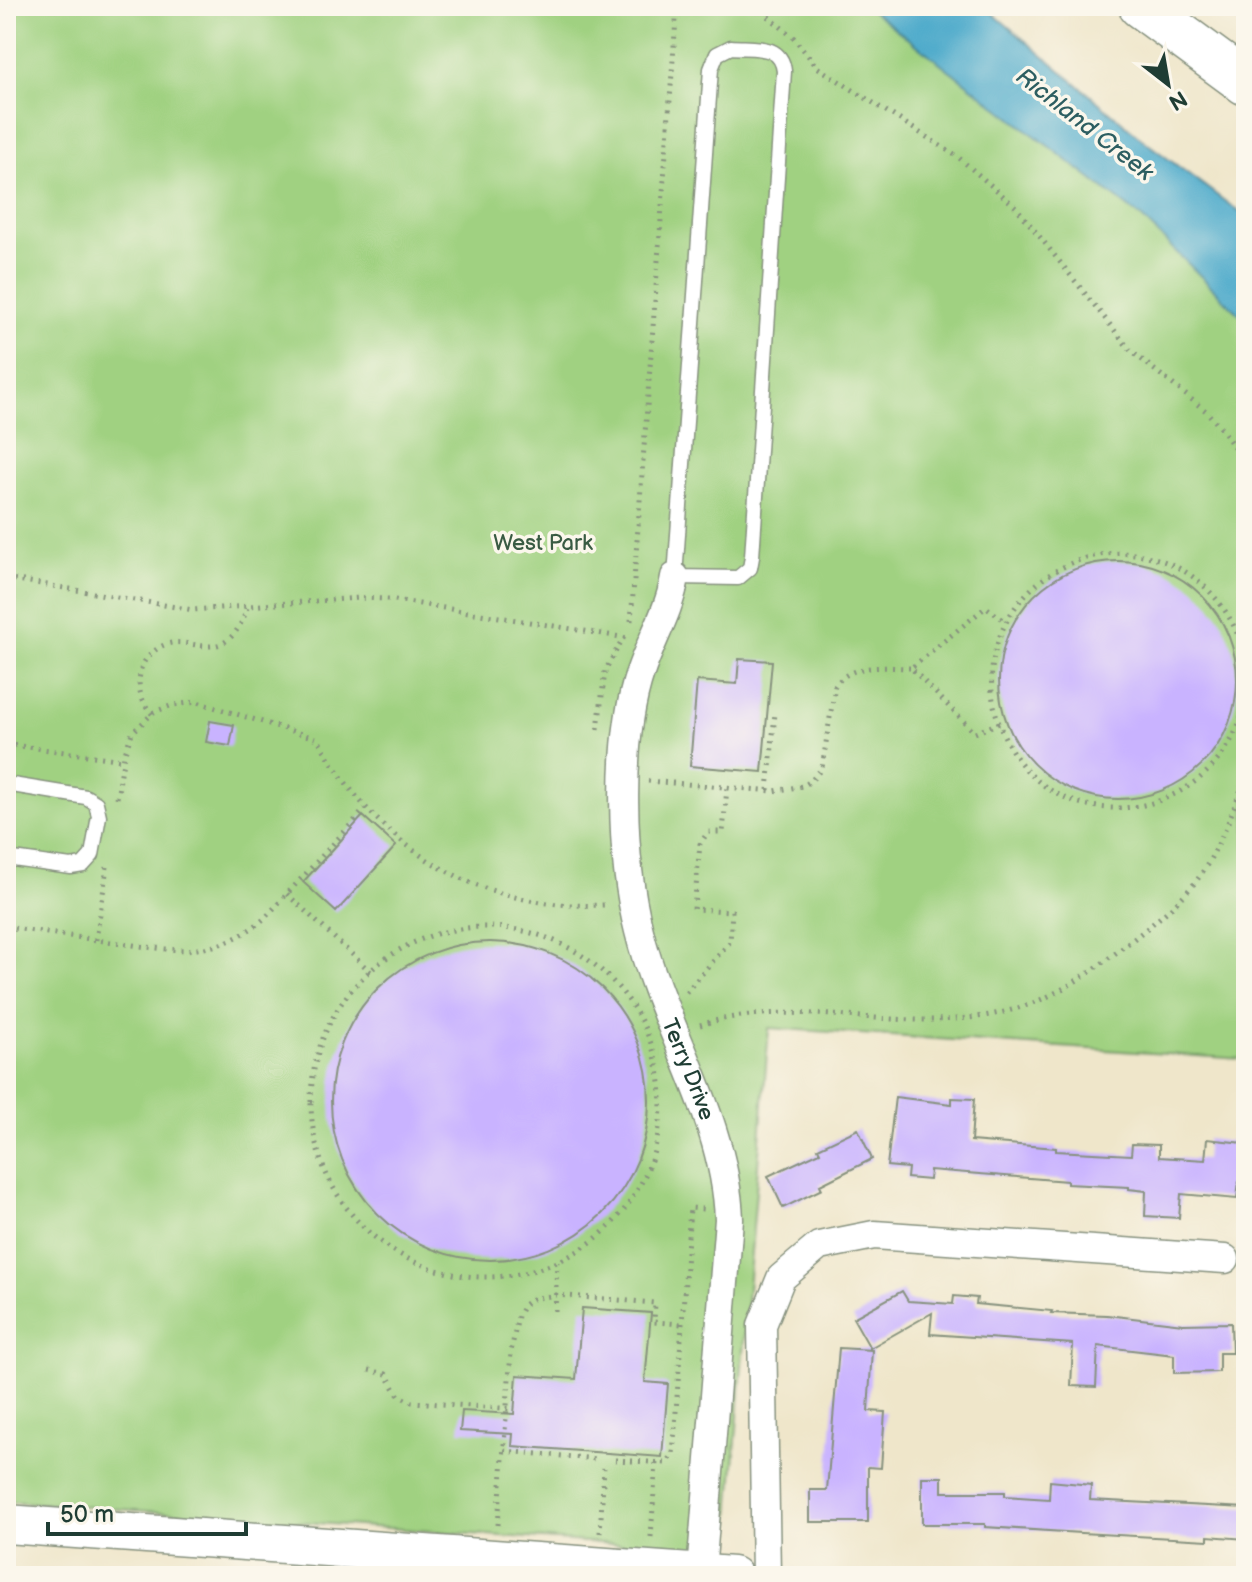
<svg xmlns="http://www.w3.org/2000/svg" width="1252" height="1582" font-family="'Balsamiq Sans',sans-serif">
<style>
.green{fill:#a0d181;stroke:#60875a;stroke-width:2}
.water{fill:#4daacb;stroke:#367480;stroke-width:2}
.building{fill:#c9b3ff}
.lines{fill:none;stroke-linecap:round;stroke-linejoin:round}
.lane-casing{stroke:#87927f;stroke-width:17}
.street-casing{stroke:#87927f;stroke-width:31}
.secondary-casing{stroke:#87927f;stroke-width:41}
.highway-casing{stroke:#87927f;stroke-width:47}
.path{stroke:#87927f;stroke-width:5;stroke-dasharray:2 6;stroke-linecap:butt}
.lane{stroke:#fff;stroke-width:14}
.street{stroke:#fff;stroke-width:28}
.secondary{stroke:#fff;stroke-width:38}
.highway{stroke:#fff;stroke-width:44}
.labels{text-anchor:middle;stroke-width:7;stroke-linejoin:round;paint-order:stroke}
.park-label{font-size:22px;fill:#395b43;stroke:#fbf7ec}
.street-label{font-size:22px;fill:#1f3d34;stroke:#fbf7ec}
.water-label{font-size:24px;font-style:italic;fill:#2d5e61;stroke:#fbf7ec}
</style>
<rect width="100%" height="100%" fill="#fbf7ec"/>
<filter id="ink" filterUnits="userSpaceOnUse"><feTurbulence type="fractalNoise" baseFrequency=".0125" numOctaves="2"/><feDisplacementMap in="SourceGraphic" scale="16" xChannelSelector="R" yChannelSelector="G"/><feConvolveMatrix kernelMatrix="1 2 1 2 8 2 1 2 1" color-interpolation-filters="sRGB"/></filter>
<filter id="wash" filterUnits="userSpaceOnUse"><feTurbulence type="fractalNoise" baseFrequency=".006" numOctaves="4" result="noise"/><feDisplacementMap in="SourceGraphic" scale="32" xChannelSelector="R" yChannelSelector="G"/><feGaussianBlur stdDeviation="1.8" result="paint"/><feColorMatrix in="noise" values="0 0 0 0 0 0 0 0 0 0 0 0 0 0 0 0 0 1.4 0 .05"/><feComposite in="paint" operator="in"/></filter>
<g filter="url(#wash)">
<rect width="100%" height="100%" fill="#efe6ca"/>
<path class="green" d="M 6,6 L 900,6 L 1246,299 L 1246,1010 L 1242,1059 L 769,1028 L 727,1552 L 6,1501 Z"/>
<path class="water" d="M 866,6 L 984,6 L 1147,143 L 1246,217 L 1246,321 L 1142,218 Z"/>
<g id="blocks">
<path class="building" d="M999 680a119 119 0 1 1 238 0a119 119 0 1 1-238 0Z
M 739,659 L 772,661 L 762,772 L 690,766 L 697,681 L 737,684 Z
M 210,721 L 234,725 L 230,746 L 206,742 Z
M 363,816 L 396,846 L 336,912 L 303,882 Z
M331 1101a159 159 0 1 1 318 0a159 159 0 1 1-318 0Z
M 895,1097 L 952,1104 L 952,1098 L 974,1099 L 971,1141 L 1056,1148 L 1056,1151 L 1131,1155 L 1132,1144 L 1159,1145 L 1159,1157 L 1205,1160 L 1207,1139 L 1243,1143 L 1237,1199 L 1181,1194 L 1179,1218 L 1145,1216 L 1146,1191 L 1129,1189 L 1129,1187 L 1067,1184 L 1067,1181 L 930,1170 L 929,1180 L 907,1178 L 908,1168 L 887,1166 Z
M 858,1129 L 872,1159 L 820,1185 L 822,1189 L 783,1208 L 768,1176 L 820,1152 L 818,1148 Z
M 902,1291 L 908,1301 L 953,1304 L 954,1296 L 977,1298 L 976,1304 L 1052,1311 L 1051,1313 L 1107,1315 L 1183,1324 L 1231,1323 L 1232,1353 L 1219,1353 L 1219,1372 L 1174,1373 L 1174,1355 L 1098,1346 L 1096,1387 L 1071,1386 L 1073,1344 L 930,1334 L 932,1313 L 870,1348 L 853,1318 Z
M 582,1308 L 651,1313 L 645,1382 L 668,1384 L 662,1457 L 512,1446 L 513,1434 L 460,1431 L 462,1411 L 514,1414 L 517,1375 L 576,1379 Z
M 839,1348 L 872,1350 L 868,1411 L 885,1412 L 881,1468 L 868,1467 L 868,1522 L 810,1522 L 810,1490 L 827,1490 Z
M 922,1477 L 942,1477 L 942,1492 L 1005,1492 L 1005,1496 L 1049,1499 L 1050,1481 L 1091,1485 L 1090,1500 L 1246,1508 L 1246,1539 L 1208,1536 L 1208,1540 L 1081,1533 L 985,1527 L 985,1524 L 922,1524 Z"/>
</g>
</g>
<g filter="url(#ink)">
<use href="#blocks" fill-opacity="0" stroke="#87927f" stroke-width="2"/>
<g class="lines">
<defs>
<path id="lane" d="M 731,47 C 754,49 781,43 784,71 L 752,557 L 750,568 L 738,578 L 675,577 L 711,69 L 717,54 Z
M 6,784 L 86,797 L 96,803 L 99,816 L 92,855 L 83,865 L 71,867 L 6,858"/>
<g id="street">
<path id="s1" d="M 675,577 C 669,612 651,640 640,673 C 617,742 621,861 639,931 C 663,1029 725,1117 729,1219 L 701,1573"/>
<path d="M 766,1576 L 762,1325 L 781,1278 L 819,1246 L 874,1235 L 1225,1259"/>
</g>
<path id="secondary" d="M 6,1524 L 733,1576"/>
<path id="highway" d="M 1141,6 L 1246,83"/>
</defs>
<use href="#lane" class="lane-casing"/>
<use href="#street" class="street-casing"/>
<use href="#secondary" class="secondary-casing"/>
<use href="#highway" class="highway-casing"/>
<path class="path" d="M 756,6 L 794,38 L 817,67 L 958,157 L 1016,207 L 1131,351 L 1206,411 L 1225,433 L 1246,468
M 6,578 L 193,610 L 359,598 L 389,599 L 627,638
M 631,621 L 677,6
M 1246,664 C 1231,578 1144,527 1063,567 C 1030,583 1006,612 996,648 C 988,676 991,705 1002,731 C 1052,852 1225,823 1246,697
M 152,714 C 142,702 137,690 140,674 C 141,665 146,658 152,653 C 177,630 198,654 223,643 C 236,636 243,621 247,608
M 999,723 L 975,733 L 911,668 L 986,607 L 1006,622
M 598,729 L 605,671 L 622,640
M 6,744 L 123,760
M 648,781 L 774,791 L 803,786 L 811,781 L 822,768 L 835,686 C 851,662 885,668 911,668
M 768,790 L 775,713
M 117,798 L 124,755 L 132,733 L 154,712 L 173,705 L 197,702 L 318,739 C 377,848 479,911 604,905
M 287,894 L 371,972
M 6,927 C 41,932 76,937 111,942 C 173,950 212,962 265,918 L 365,809
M311 1102a175 175 0 1 1 350 0a175 175 0 1 1-350 0Z
M 96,940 L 107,867
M 686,992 L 730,942 L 732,911 L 694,909 L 700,844 L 708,832 L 723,832 L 727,788
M 700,1025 C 773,1002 850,1020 925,1020 C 1020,1020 1062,996 1135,938 C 1156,921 1180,902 1197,880 C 1217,853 1235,807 1246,775
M 555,1311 L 557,1262
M 369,1370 L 386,1374 L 399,1396 L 412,1402 L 515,1409
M 504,1451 L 597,1459
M 615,1460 L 666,1463 L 673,1455 L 690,1208 L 704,1209
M 498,1525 L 511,1352 L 518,1316 L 524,1305 L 532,1299 L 556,1295 L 655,1303 L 654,1322 L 682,1324
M 600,1533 L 604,1468
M 651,1537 L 656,1463"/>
<use href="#lane" class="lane"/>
<use href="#street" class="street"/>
<use href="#secondary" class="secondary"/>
<use href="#highway" class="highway"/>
</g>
</g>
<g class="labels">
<g class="park-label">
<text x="543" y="550">West Park</text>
</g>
<g class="street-label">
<text dy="8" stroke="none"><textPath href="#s1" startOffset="510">Terry Drive</textPath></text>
</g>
<g class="water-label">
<text transform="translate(1085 124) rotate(38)" y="8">Richland Creek</text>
</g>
</g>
<rect width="1252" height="1582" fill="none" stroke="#fbf7ec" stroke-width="32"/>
<g transform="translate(1168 84) rotate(149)" stroke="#fbf7ec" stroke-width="6" paint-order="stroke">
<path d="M0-6L14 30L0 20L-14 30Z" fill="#1f3d34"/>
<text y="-12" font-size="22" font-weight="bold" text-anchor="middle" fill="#1f3d34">N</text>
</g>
<path d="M48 1522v12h198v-12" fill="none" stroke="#1f3d34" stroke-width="4"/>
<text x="60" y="1522" font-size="24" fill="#1f3d34" stroke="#fbf7ec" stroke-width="6" paint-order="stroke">50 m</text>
</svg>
